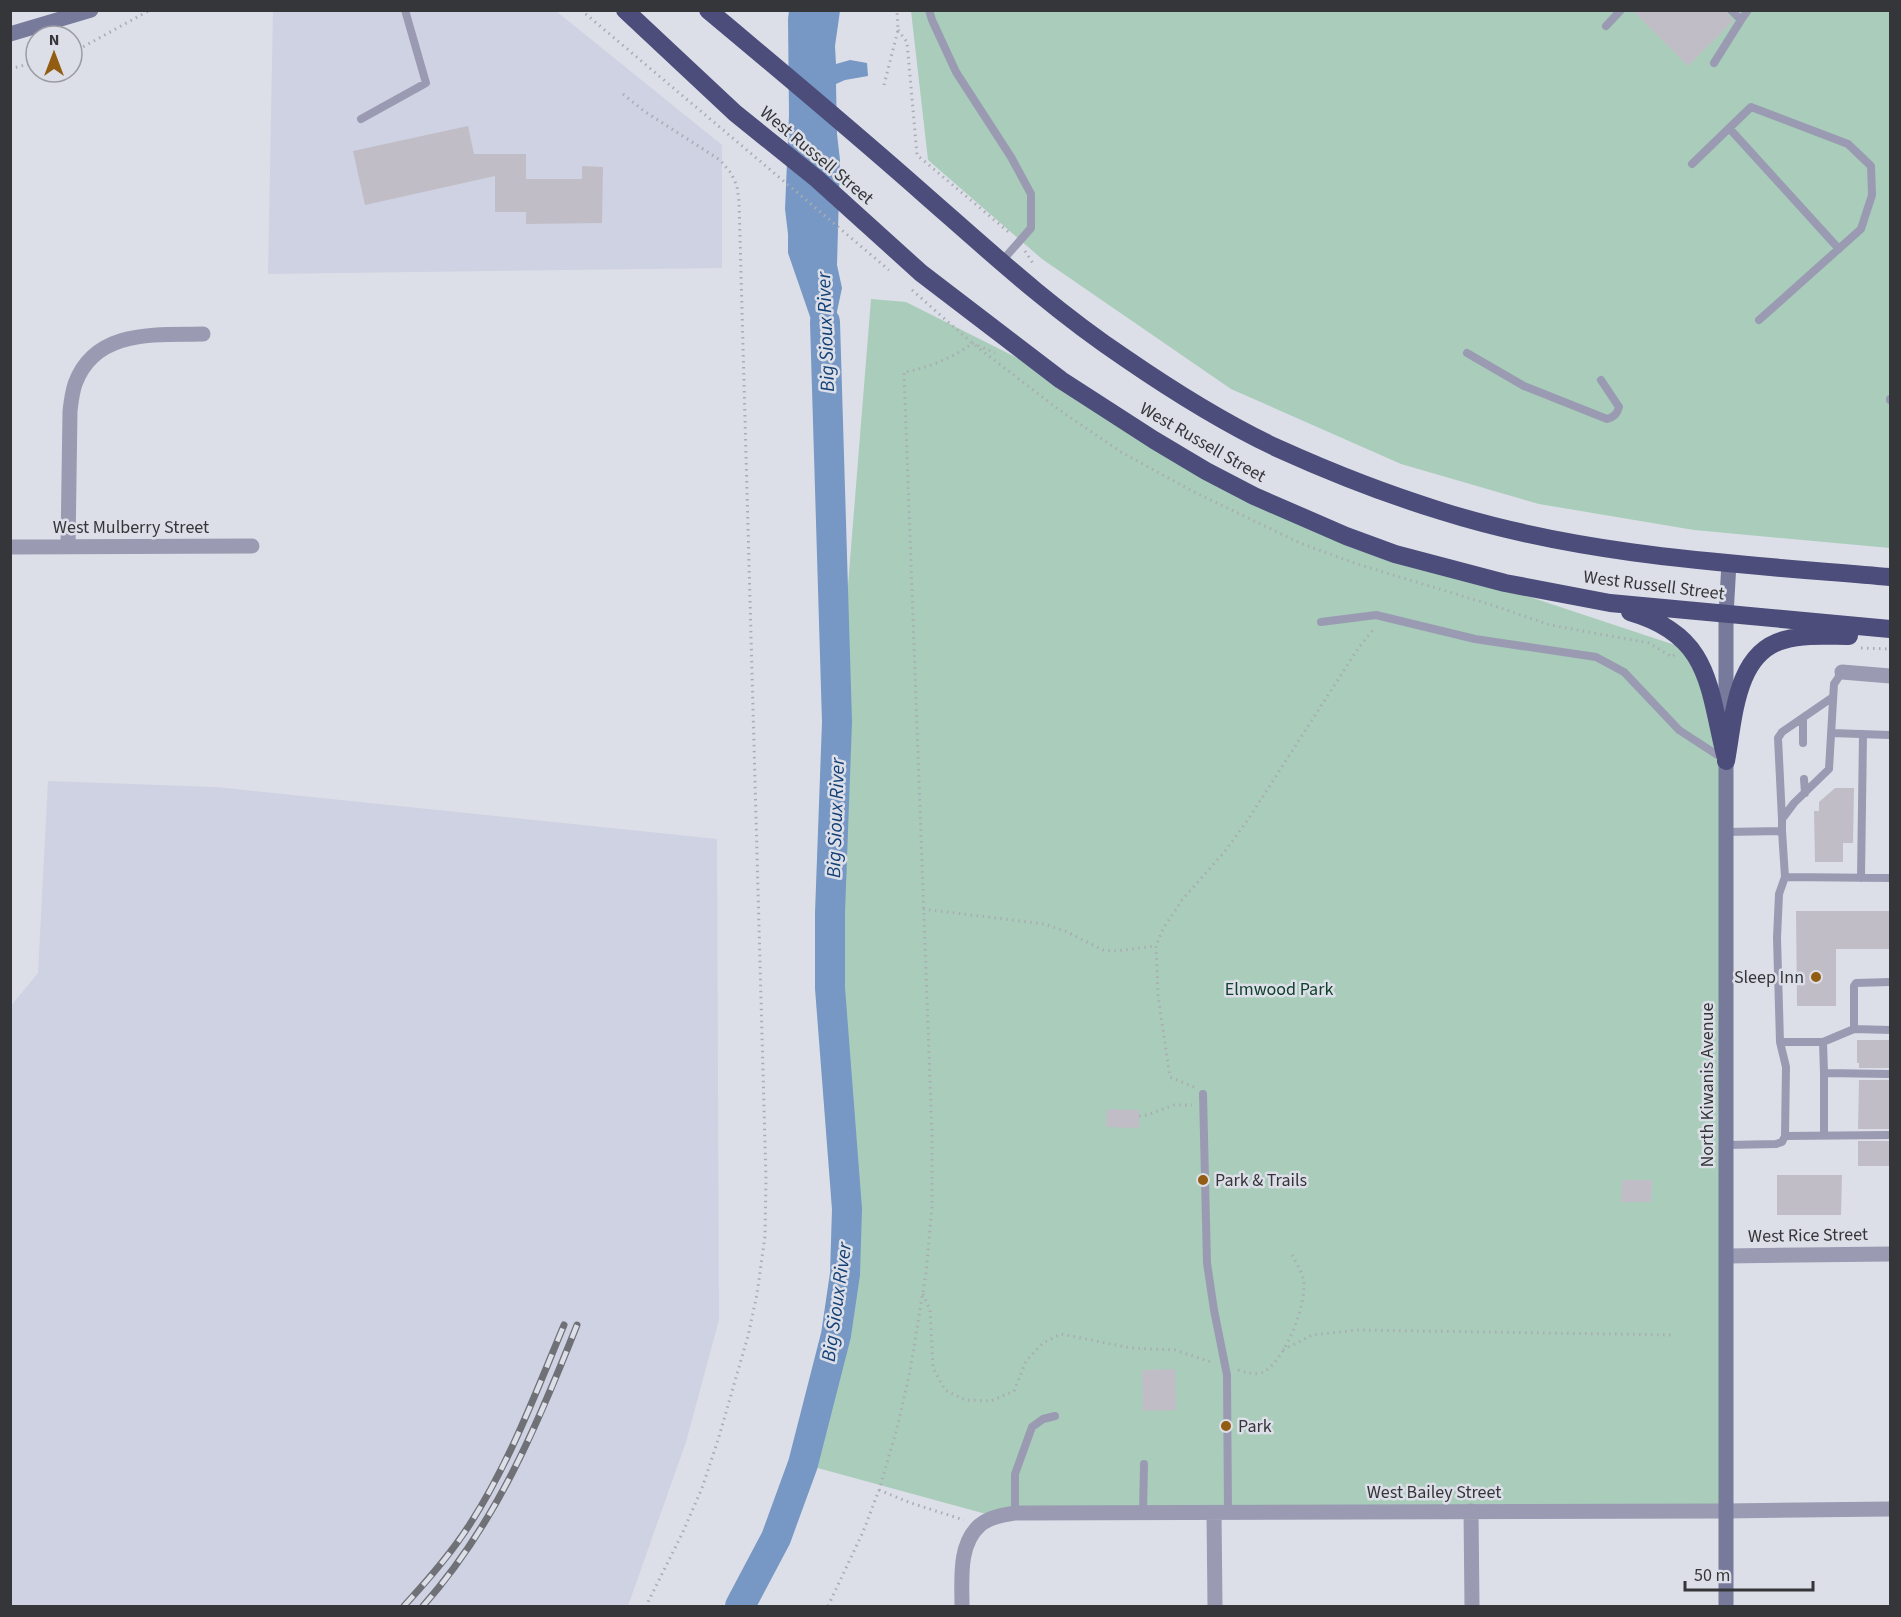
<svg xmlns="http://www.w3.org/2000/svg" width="1901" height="1617" font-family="'Source Sans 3',sans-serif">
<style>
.built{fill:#ced2e2}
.green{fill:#a9cdba}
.water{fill:#7798c4}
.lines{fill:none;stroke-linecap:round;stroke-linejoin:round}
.river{stroke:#7798c4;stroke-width:30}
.building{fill:#c1bdc6}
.path{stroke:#aaacb3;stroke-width:3;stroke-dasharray:1.5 4.5;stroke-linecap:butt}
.lane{stroke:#9a9bb2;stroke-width:8}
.street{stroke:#9a9bb2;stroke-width:15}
.secondary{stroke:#787a9b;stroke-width:15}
.highway{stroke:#4c4d7b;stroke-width:18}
.rail-casing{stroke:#6f7176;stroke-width:7}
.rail{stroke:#dddfe8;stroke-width:4.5;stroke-dasharray:14;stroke-linecap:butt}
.poi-dot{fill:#925c12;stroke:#dddfe8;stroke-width:2}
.labels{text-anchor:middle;stroke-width:5;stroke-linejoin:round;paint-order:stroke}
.street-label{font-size:18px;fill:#353639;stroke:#dddfe8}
.poi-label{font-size:18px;fill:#353639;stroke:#dddfe8;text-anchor:start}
.park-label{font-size:18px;fill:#0f402c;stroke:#dddfe8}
.water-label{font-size:20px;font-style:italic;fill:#134076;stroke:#dddfe8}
</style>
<rect width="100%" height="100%" fill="#dddfe8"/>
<path class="built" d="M 273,11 L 556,11 L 722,145 L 722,268 L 268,274 Z
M 48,781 L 216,787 L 717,839 L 719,1320 L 686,1442 L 628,1606 L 11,1606 L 10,1007 L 38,973 Z"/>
<path class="green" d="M 911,11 L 1890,11 L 1890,548 L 1694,530 L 1539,504 L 1401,464 L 1231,389 L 1042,259 L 928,160 Z
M 871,299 L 906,302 L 1061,380 L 1254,496 L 1445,569 L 1693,651 L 1726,761 L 1725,1511 L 997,1517 L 803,1464 L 836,1335 L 845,1274 L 847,1209 L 830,988 L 832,821 L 837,722 Z"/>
<path class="water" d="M 789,11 L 840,11 L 835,46 L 836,64 L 850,60 L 867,63 L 868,76 L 845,80 L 836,84 L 837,134 L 840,160 L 837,265 L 842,288 L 826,363 L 788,253 L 788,234 L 785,209 L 789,115 L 788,19 Z"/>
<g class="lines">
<path class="river" d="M 740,1606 L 776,1538 L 803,1464 L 836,1335 L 845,1274 L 847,1209 L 830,988 L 830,913 L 837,722 L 825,322"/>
</g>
<path class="building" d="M 1632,10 L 1725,10 L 1733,21 L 1688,66 Z
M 468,126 L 474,154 L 526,154 L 526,179 L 582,179 L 582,166 L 603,167 L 602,223 L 526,224 L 526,212 L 495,212 L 495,176 L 365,205 L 353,151 Z
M 1835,788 L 1854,788 L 1853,843 L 1843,843 L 1843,862 L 1815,862 L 1814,811 L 1819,811 L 1819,802 Z
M 1796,911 L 1890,911 L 1890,949 L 1836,949 L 1836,1006 L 1797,1006 Z
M 1857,1040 L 1890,1040 L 1890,1068 L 1859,1068 L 1859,1063 L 1857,1063 Z
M 1859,1080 L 1890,1080 L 1890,1129 L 1858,1129 Z
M 1107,1109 L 1139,1110 L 1139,1128 L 1106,1127 Z
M 1858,1141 L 1890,1141 L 1890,1166 L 1858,1166 Z
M 1777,1175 L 1842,1175 L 1841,1215 L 1777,1215 Z
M 1622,1180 L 1652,1180 L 1651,1202 L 1621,1202 Z
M 1175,1369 L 1176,1410 L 1143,1411 L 1142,1370 Z"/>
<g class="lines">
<path class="path" d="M 581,10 L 889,270
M 898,30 L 907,42 L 917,155 L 1011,234
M 72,51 L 81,48 L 150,10
M 10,69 L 36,62
M 884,85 L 898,30 L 897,10
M 623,94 L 644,111 L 720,160 L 731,173 L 737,186 L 739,201 L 766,1180 L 765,1236 L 757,1294 L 748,1336 L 718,1440 L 702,1488 L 682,1534 L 646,1606
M 1025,251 L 1034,265
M 912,290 L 972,343 L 1058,409 L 1121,452 L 1194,492 L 1300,543 L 1357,564 L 1492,605 L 1550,625 L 1649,643 L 1672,657 L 1675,654
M 1861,648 L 1890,649
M 923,909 L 1044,924 L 1065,931 L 1103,950 L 1116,951 L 1156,946
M 1194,1087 L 1170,1077 L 1158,996 L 1157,968 L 1156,946 L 1163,929 L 1182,900 L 1226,850 L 1249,818 L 1359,647 L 1372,631 L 1373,627
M 1139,1116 L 1147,1115 L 1174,1105 L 1192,1105
M 923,1294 L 930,1310 L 933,1368 L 945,1390 L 965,1400 L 991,1401 L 1014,1391 L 1026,1361 L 1043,1343 L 1061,1334 L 1131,1348 L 1175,1350 L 1214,1363
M 1283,1350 L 1312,1335 L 1358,1330 L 1675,1335
M 1238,1370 C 1246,1372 1252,1375 1261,1373 C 1284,1365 1309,1301 1303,1278 C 1301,1270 1295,1261 1291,1253
M 879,1490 L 911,1503 L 964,1520
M 828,1606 L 863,1532 L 879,1490 L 898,1425 L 910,1371 L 926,1273 L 932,1206 L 932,1135 L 904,372 C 923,370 958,356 972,343 L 995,353"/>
<path class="lane" d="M 929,10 L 932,20 L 956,72 L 1011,157 L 1031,194 L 1031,228 L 1002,261
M 1731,10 L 1741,20 L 1748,10
M 1606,26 L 1621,10
M 1714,63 L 1741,20
M 361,119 L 426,83 L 405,10
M 1729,128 L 1839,249
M 1692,164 L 1751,107 L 1848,144 L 1871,166 L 1872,195 L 1861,229 L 1759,320
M 1467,353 L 1524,386 L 1607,419 C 1614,417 1617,414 1619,407 L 1601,380
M 1890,399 L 1890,400
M 1321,622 L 1376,615 L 1475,639 L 1596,657 L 1624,672 L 1679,730 L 1725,760
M 1803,718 L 1803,743
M 1831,733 L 1890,735
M 1804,779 L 1805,793
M 1782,819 L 1778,738 L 1782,732 L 1833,697
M 1782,831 L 1782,819 L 1794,803 L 1829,769 L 1834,684 L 1842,672
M 1726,832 L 1782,831 L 1785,877 L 1890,878
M 1861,878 L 1863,734
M 1854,1029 L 1854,986 L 1856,983 L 1890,982
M 1780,1042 L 1823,1042 L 1854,1029 L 1890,1030
M 1823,1042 L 1824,1073
M 1203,1094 L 1207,1263 L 1214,1310 L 1227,1375 L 1228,1513
M 1824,1135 L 1824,1073 L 1890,1074
M 1785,1136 L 1890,1135
M 1727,1145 L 1776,1144 L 1782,1142 L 1785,1136 L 1786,1067 L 1780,1042 L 1777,938 L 1779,894 L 1785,877
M 1015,1513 L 1015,1474 L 1032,1427 L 1043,1419 L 1055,1416
M 1143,1513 L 1144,1464"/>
<path class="street" d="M 10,547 L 252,546
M 68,547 L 70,411 C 71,402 72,393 75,384 C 95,329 155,335 203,334
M 1842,672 L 1890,676
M 1727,1256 L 1890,1254
M 1471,1511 L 1472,1606
M 1214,1513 L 1215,1606
M 962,1606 C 962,1580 958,1544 980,1525 C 990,1517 1003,1515 1015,1513 L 1725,1511 L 1890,1509"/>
<path class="secondary" d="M 10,34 L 91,10
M 1726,728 L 1726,615 L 1729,563
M 1726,752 L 1726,1606"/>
<path class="highway" d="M 625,10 L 735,113 L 817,179 L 921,273 L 1061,380 L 1154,440 L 1206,471 L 1254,496 L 1346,536 L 1395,554 L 1505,583 L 1610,603 L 1890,629
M 708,10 C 781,71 854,132 925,195 C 990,252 1053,310 1125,358 C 1173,391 1224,423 1277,448 C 1330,472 1386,494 1441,511 C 1586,557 1740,564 1890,577
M 1630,612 C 1710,635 1708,685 1725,755
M 1726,761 C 1734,719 1735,653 1784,640 C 1805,634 1828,636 1849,636"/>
<defs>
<path id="rail" d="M 404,1606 C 428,1580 451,1554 470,1524 C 510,1462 536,1392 564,1325
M 423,1606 C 496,1524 537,1426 577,1325"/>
</defs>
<use href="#rail" class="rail-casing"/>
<use href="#rail" class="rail"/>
</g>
<g class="poi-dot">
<circle cx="1816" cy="977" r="6"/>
<circle cx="1203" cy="1180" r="6"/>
<circle cx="1226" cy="1426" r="6"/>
</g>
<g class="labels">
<g class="street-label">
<text transform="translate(817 155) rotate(40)" y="6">West Russell Street</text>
<text transform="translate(1203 442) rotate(30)" y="6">West Russell Street</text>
<text x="131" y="533">West Mulberry Street</text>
<text transform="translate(1654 585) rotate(7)" y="6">West Russell Street</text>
<text transform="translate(1707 1085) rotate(-90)" y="6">North Kiwanis Avenue</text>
<text transform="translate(1808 1235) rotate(-1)" y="6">West Rice Street</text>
<text x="1434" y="1498">West Bailey Street</text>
</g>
<g class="poi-label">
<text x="1804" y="983" text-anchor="end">Sleep Inn</text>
<text x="1215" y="1186">Park &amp; Trails</text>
<text x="1238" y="1432">Park</text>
</g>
<g class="park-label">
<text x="1279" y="995">Elmwood Park</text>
</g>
<g class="water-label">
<text transform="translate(825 332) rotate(-92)" y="7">Big Sioux River</text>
<text transform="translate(835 818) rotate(-88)" y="7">Big Sioux River</text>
<text transform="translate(836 1302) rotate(-82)" y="7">Big Sioux River</text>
</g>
</g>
<rect width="1901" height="1617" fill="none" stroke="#353639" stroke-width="24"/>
<g transform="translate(54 54)"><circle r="28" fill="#dddfe8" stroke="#9a9ba2" stroke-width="1.5"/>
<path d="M0-4.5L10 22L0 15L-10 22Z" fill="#925c12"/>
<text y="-9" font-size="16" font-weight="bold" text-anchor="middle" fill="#353639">N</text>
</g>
<path d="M1685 1581v9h128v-9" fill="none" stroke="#353639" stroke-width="3"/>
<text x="1694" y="1581" font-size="18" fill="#353639" stroke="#dddfe8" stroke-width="4.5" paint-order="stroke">50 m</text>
</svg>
